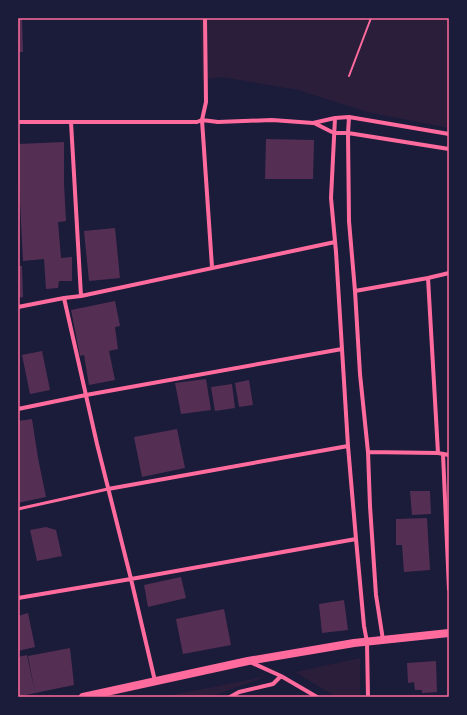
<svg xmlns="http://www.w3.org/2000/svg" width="467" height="715" font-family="Ubuntu,sans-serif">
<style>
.green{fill:#2a1e3b}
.building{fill:#542f53}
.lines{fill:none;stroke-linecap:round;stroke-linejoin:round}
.path{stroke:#ff6b9d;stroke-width:2}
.service{stroke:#ff6b9d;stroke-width:3}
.minor{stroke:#ff6b9d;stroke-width:4}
.secondary{stroke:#ff6b9d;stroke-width:8}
.neatline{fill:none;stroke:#ff6b9d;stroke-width:1.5}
</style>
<rect width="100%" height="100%" fill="#1b1b3a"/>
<path class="green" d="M 200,18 L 449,18 L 449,128 L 367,112 L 298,90 L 222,77 L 202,80 Z
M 360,658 L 360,697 L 336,697 L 295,672 Z
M 268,676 L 210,697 L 162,697 Z"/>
<path class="building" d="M 18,18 L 22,18 L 23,52 L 18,52 Z
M 266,139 L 314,140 L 313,179 L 265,179 Z
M 64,142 L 64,183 L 66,221 L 58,222 L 61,258 L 72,257 L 72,281 L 59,281 L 58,288 L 46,289 L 44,259 L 23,261 L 19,183 L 18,183 L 18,144 Z
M 115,228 L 120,278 L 89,281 L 84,231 Z
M 18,266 L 22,266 L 23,297 L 18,298 Z
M 115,301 L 120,326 L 115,327 L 118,349 L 109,351 L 115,380 L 89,385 L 84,355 L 80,356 L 71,310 Z
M 42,351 L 50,390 L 30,394 L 22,355 Z
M 206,379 L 211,410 L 181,414 L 175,383 Z
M 249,380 L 253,405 L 239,407 L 235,383 Z
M 232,384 L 235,408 L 215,411 L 211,387 Z
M 32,419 L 38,458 L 46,497 L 18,503 L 18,421 Z
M 177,429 L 185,468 L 142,477 L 134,437 Z
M 410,491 L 430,491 L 431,514 L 412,515 Z
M 427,518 L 430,570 L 404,572 L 402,545 L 396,545 L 396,519 Z
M 46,527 L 56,530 L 62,556 L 37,561 L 30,530 Z
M 181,577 L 186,598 L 148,607 L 144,585 Z
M 344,600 L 348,630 L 322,633 L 319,604 Z
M 224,609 L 231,645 L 183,654 L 176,619 Z
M 28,613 L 35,647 L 18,651 L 18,616 Z
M 70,648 L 74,685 L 35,693 L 28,656 Z
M 27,655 L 35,693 L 18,697 L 18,657 Z
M 436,661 L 437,692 L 422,693 L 422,690 L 415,690 L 414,682 L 408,683 L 407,663 Z"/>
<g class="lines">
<path class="path" d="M 349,76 L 371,18"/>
<path class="service" d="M 18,509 L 108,489"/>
<path class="minor" d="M 205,18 L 206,102 L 202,120 L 212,267
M 349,117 L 348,133 L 349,221 L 355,291 L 360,374 L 368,452 L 370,506 L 376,595 L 383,640
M 335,118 L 331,198 L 336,252 L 348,446 L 356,539 L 364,626 L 367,642 L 368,697
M 18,122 L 197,122 L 202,120 L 218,122 L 272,120 L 313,123 L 335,118 L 349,117 L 449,134
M 71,122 L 81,296 L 64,298 L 97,444 L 131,579 L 155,681
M 314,123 L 334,133 L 348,133 L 449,149
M 428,278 L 438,453
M 355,291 L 428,278 L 449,273
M 81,296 L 335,242
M 18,307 L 64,298
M 18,409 L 86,395 L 342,349
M 368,452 L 438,453 L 449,455
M 443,454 L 449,589
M 108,489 L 348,446
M 18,598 L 131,579 L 356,539
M 250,662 L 281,676 L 317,697
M 230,697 L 239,692 L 273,684 L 281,676"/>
<path class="secondary" d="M 83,697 L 248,661 L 354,643 L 449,633"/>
</g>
<rect width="467" height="715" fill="none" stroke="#1b1b3a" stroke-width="38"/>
<rect x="19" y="19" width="429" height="677" class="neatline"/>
</svg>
